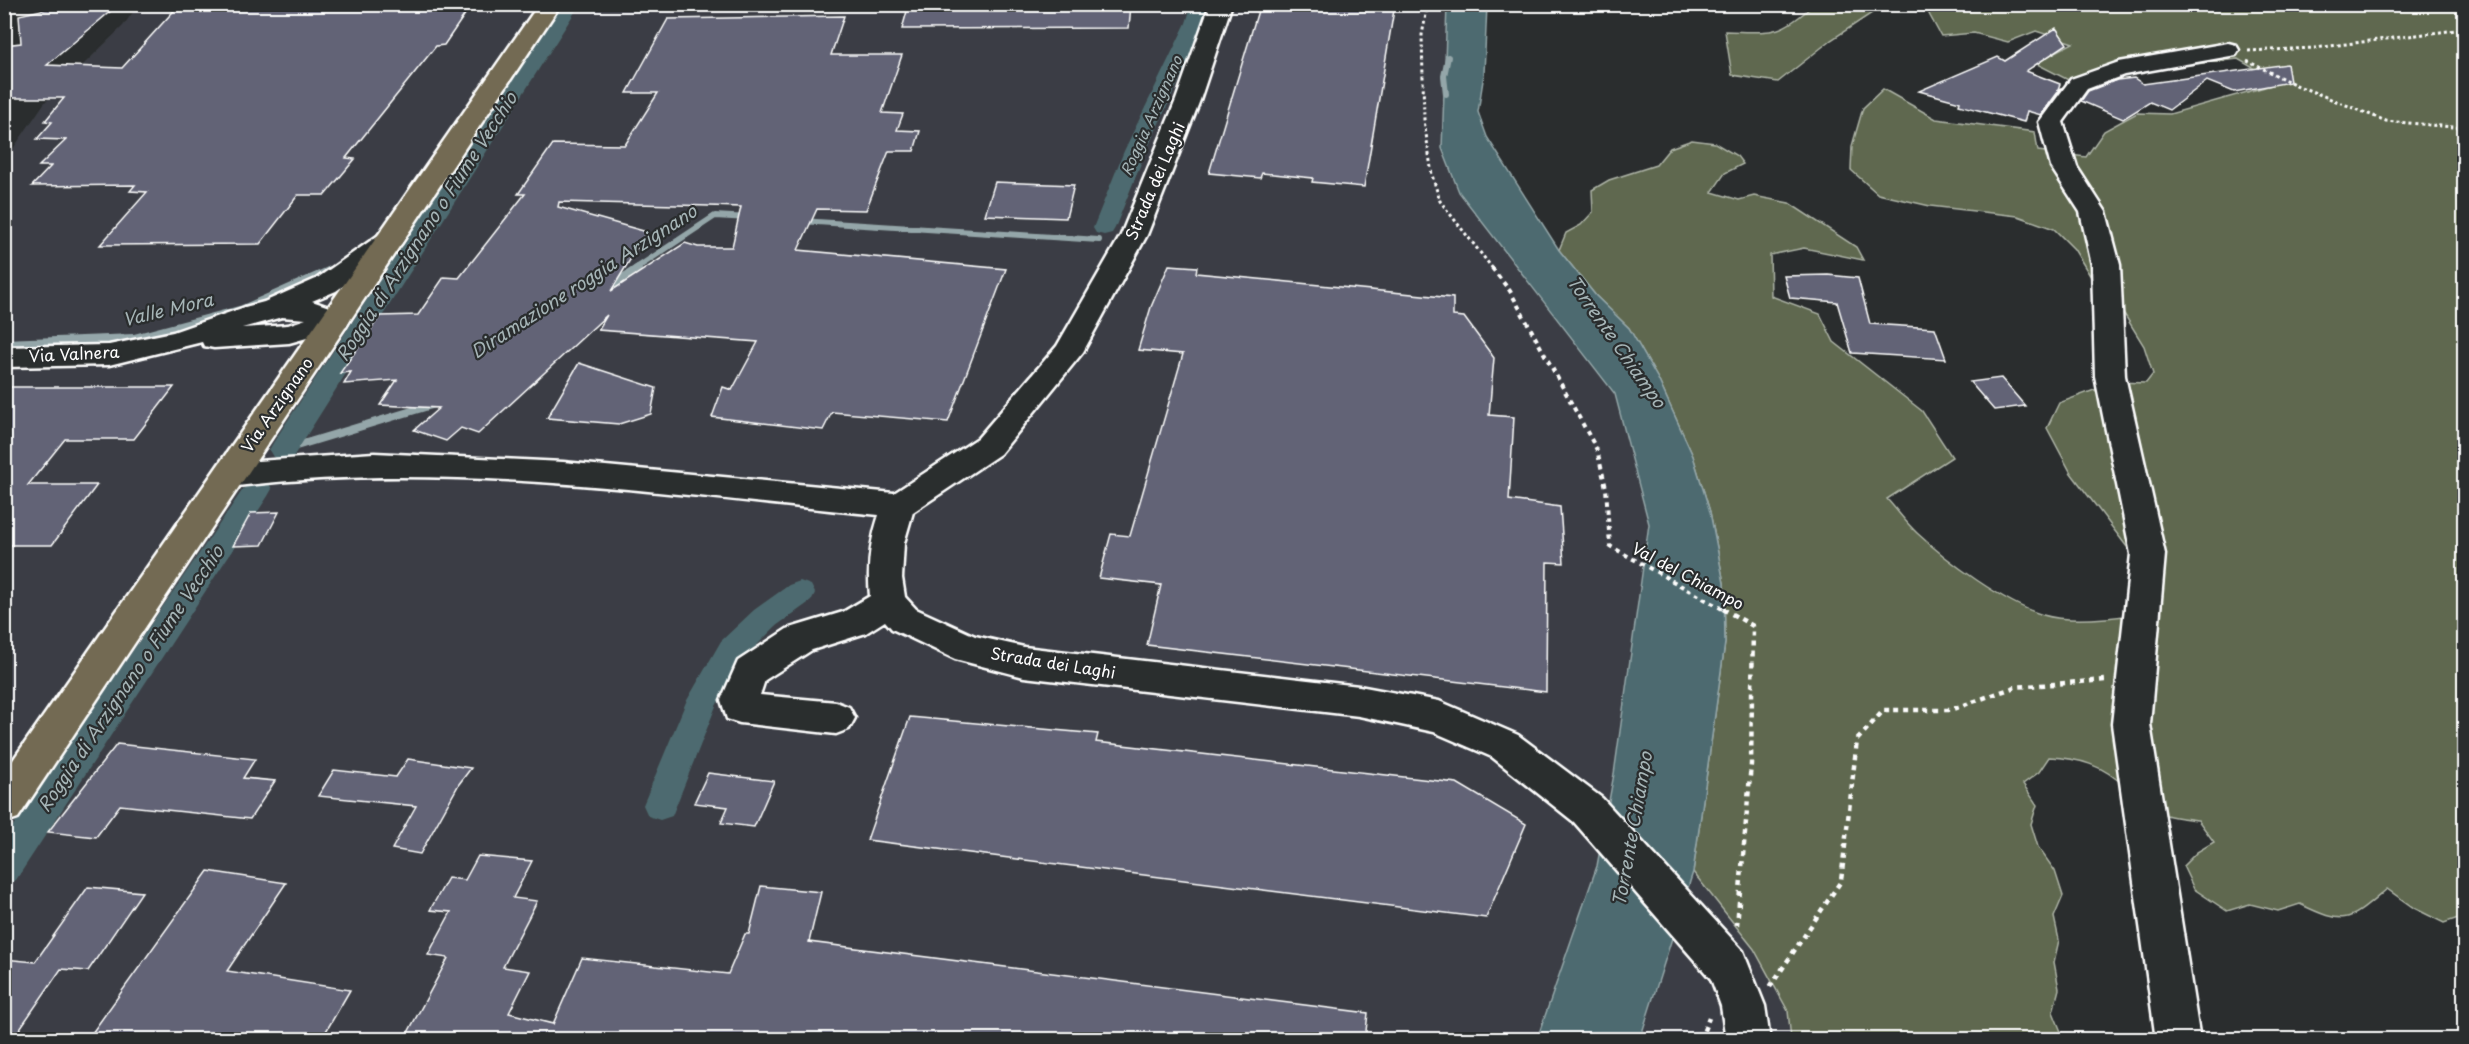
<svg xmlns="http://www.w3.org/2000/svg" width="2469" height="1044" font-family="'Playpen Sans',sans-serif">
<style>
.built{fill:#3b3e44}
.green{fill:#5e684f;stroke:#aeb4a7;stroke-width:1.5}
.water{fill:#4d6b6f;stroke:#94a6a9;stroke-width:1.5}
.lines{fill:none;stroke-linecap:round;stroke-linejoin:round}
.stream-far1{stroke:#94a6a9;stroke-width:6}
.stream{stroke:#94a6a9;stroke-width:8}
.canal{fill:#4d6b6f;fill-rule:evenodd}
.building{fill:#626476;stroke:#fff;stroke-width:1.5;fill-rule:evenodd}
.minor-casing{stroke:#fff;stroke-width:5}
.major-casing{stroke:#fff;stroke-width:5}
.path-far2{stroke:#fff;stroke-width:3;stroke-dasharray:3 3;stroke-linecap:butt}
.path-far1{stroke:#fff;stroke-width:4;stroke-dasharray:4.5 4.5;stroke-linecap:butt}
.path{stroke:#fff;stroke-width:4.5;stroke-dasharray:5 5;stroke-linecap:butt}
.minor{fill:#2a2d2e;fill-rule:evenodd}
.major{fill:#736b52;fill-rule:evenodd}
.labels{text-anchor:middle;stroke-width:4.5;stroke-linejoin:round;paint-order:stroke}
.far-water-label{font-size:15px;font-style:italic;fill:#a6b5b7;stroke:#2a2d2e}
.street-label{font-size:16px;fill:#fff;stroke:#2a2d2e}
.water-label{font-size:18px;font-style:italic;fill:#a6b5b7;stroke:#2a2d2e}
</style>
<rect width="100%" height="100%" fill="#2a2d2e"/>
<filter id="ink" filterUnits="userSpaceOnUse"><feTurbulence type="fractalNoise" baseFrequency=".0167" numOctaves="2"/><feDisplacementMap in="SourceGraphic" scale="12" xChannelSelector="R" yChannelSelector="G"/><feConvolveMatrix kernelMatrix="1 2 1 2 8 2 1 2 1" color-interpolation-filters="sRGB"/></filter>
<g filter="url(#ink)">
<path class="built" d="M 138,5 L 1447,5 L 1442,149 L 1459,192 L 1615,394 L 1649,524 L 1614,774 L 1597,866 L 1537,1039 L 5,1040 L 6,159 L 45,102 L 123,26 Z
M 1693,872 L 1754,949 L 1788,1011 L 1791,1039 L 1640,1040 Z"/>
<path class="green" d="M 1813,5 L 1884,5 L 1831,40 L 1778,82 L 1732,75 L 1725,31 C 1770,32 1779,37 1813,5 Z
M 1933,5 L 2464,5 L 2464,916 L 2444,923 L 2414,908 L 2387,889 C 2349,921 2347,927 2300,904 L 2278,911 L 2250,904 L 2227,911 L 2194,889 L 2183,866 L 2197,852 L 2214,842 L 2198,820 C 2180,818 2161,816 2144,807 C 2136,803 2131,793 2125,787 C 2104,765 2078,758 2049,757 L 2039,772 L 2023,784 L 2037,805 L 2031,824 L 2038,847 L 2055,871 L 2063,896 L 2054,917 L 2059,940 L 2054,962 L 2059,989 L 2053,1012 L 2064,1039 L 1791,1039 L 1788,1011 L 1754,949 L 1693,872 L 1725,643 L 1724,583 L 1710,512 L 1693,456 L 1658,379 L 1629,328 L 1596,296 L 1559,250 L 1566,233 L 1581,225 L 1593,212 L 1592,190 L 1609,180 L 1656,165 L 1670,148 L 1692,140 L 1715,143 L 1737,156 L 1743,164 L 1725,173 L 1712,192 L 1739,200 L 1754,196 L 1789,203 L 1856,247 L 1863,260 L 1804,248 L 1770,255 L 1771,296 L 1820,314 L 1834,342 L 1922,411 L 1952,457 L 1887,499 C 1897,510 1906,523 1917,533 C 1947,561 2004,603 2043,615 C 2069,623 2112,618 2138,614 L 2149,576 L 2071,473 L 2047,428 L 2059,403 L 2116,382 L 2146,383 L 2153,374 L 2144,346 L 2123,312 L 2097,287 L 2074,249 L 2054,229 L 2018,216 L 1930,206 L 1878,194 L 1851,170 L 1852,146 L 1863,108 L 1883,89 L 1936,119 L 2035,132 L 2038,151 L 2086,157 L 2104,131 L 2137,113 L 2170,114 L 2279,83 L 2238,59 L 2128,72 L 2084,88 L 2035,63 L 2073,43 L 2036,31 L 2008,42 L 1974,33 L 1941,36 L 1929,14 Z"/>
<path class="water" d="M 1447,5 L 1487,5 L 1484,74 L 1478,112 L 1487,137 L 1559,250 L 1596,296 L 1629,328 L 1658,379 L 1693,456 L 1710,512 L 1724,583 L 1725,643 L 1693,872 L 1640,1039 L 1537,1039 L 1597,866 L 1614,774 L 1649,524 L 1615,394 L 1459,192 L 1442,148 Z"/>
<g class="lines">
<path class="stream-far1" d="M 1446,94 L 1444,76 L 1448,57
M 801,221 L 1099,240
M 635,269 L 715,216 L 749,218"/>
<path class="stream" d="M 609,287 L 638,268
M 4,343 L 134,338 L 243,309 L 331,270
M 283,450 L 435,404"/>
<path class="canal" d="M 561,4 L 580,4 L 293,457 L 283,460 L 273,457 L 269,450 L 273,443 Z
M 1192,4 L 1211,4 L 1206,23 L 1146,151 L 1115,228 L 1112,233 L 1104,235 L 1096,233 L 1093,228 L 1124,151 L 1186,23 Z
M 258,479 L 268,482 L 272,489 L 268,496 L 16,880 L 4,885 L 4,839 L 248,482 Z
M 800,581 L 811,585 L 815,593 L 811,601 L 776,626 L 743,659 L 716,706 L 672,816 L 660,820 L 648,816 L 643,805 L 686,702 L 721,641 L 754,610 L 789,585 Z"/>
</g>
<path class="building" d="M 50,4 L 119,4 L 47,65 L 122,68 L 180,4 L 472,4 L 444,45 L 436,46 L 346,158 L 355,159 L 325,195 L 298,195 L 260,244 L 100,245 L 147,192 L 130,191 L 135,185 L 32,186 L 51,166 L 39,166 L 66,140 L 37,139 L 52,122 L 45,121 L 64,98 L 4,98 L 4,45 L 21,43 L 19,15 L 51,8 Z
M 909,4 L 1131,4 L 1129,28 L 902,29 Z
M 1260,4 L 1395,4 L 1364,187 L 1312,182 L 1313,178 L 1262,173 L 1260,178 L 1209,173 Z
M 844,16 L 831,55 L 902,55 L 882,113 L 903,114 L 897,130 L 920,131 L 914,151 L 889,151 L 866,210 L 817,209 L 798,250 L 1006,269 L 948,422 L 832,412 L 823,430 L 712,417 L 723,387 L 732,390 L 758,342 L 598,330 L 607,315 L 478,434 L 461,428 L 446,441 L 414,430 L 439,408 L 380,405 L 397,380 L 344,384 L 351,372 L 340,373 L 380,316 L 418,315 L 444,277 L 459,278 L 525,194 L 518,194 L 553,144 L 625,145 L 658,93 L 627,93 L 668,19 ZM 559,202 L 676,205 L 741,207 L 732,247 L 698,247 L 685,243 L 611,291 L 647,232 L 558,207 Z
M 2056,28 L 2067,44 L 2026,71 L 2060,84 L 2058,89 L 2061,88 L 2041,115 L 2027,111 L 2024,122 L 1959,105 L 1960,102 L 1919,91 L 1998,57 L 2005,61 Z
M 2287,64 L 2290,82 L 2234,92 L 2207,81 L 2169,110 L 2150,102 L 2123,119 L 2081,101 L 2088,91 L 2117,80 L 2134,78 L 2143,84 Z
M 995,182 L 1074,185 L 1066,218 L 985,215 Z
M 1169,265 L 1197,267 L 1196,273 L 1453,298 L 1453,316 L 1464,317 L 1494,358 L 1489,415 L 1514,417 L 1509,500 L 1560,507 L 1564,563 L 1547,562 L 1546,692 L 1147,645 L 1161,585 L 1099,578 L 1111,534 L 1130,536 L 1183,354 L 1138,350 L 1151,307 Z
M 1828,275 L 1858,278 L 1870,324 L 1935,328 L 1946,359 L 1852,353 L 1837,302 L 1790,298 L 1784,276 Z
M 579,363 L 656,388 L 651,414 L 619,424 L 547,418 Z
M 2001,378 L 2025,406 L 1994,410 L 1970,382 Z
M 4,387 L 174,387 L 134,439 L 65,439 L 28,485 L 97,485 L 52,545 L 4,545 Z
M 279,512 L 262,545 L 233,546 L 251,513 Z
M 910,717 L 1098,734 L 1096,742 L 1457,783 L 1526,824 L 1486,918 L 867,840 Z
M 117,744 L 255,759 L 243,778 L 275,781 L 250,819 L 120,805 L 96,837 L 48,832 Z
M 408,759 L 471,768 L 459,784 L 420,854 L 392,849 L 416,806 L 318,796 L 334,770 L 396,777 Z
M 708,773 L 774,781 L 754,827 L 721,823 L 728,807 L 694,803 Z
M 478,856 L 532,861 L 513,898 L 537,901 L 503,967 L 530,971 L 509,1013 L 553,1024 L 582,958 L 728,974 L 745,934 L 749,934 L 761,886 L 821,892 L 809,942 L 1368,1013 L 1365,1040 L 404,1040 L 448,958 L 428,955 L 451,912 L 430,910 L 448,878 L 465,880 Z
M 208,871 L 286,883 L 227,971 L 350,990 L 321,1040 L 87,1040 Z
M 88,887 L 142,892 L 88,971 L 61,969 L 12,1040 L 4,1040 L 4,959 L 35,962 Z"/>
<g class="lines">
<defs>
<path id="minor" d="M 1210,4 L 1232,4 L 1200,100 L 1147,235 L 1083,352 L 1000,454 L 913,512 L 904,543 L 902,578 L 905,597 L 916,609 L 975,636 L 1024,647 L 1359,686 L 1439,701 L 1518,735 L 1602,798 L 1743,951 L 1765,1006 L 1770,1040 L 1726,1040 L 1721,1006 L 1711,979 L 1574,822 L 1492,757 L 1434,732 L 1359,716 L 1024,677 L 955,659 L 892,629 L 885,621 L 866,633 L 812,650 L 765,680 L 760,695 L 836,702 L 849,707 L 855,718 L 849,729 L 836,734 L 740,723 L 727,719 L 721,700 L 738,661 L 787,629 L 843,612 L 870,596 C 867,567 870,542 879,515 C 664,494 445,460 229,487 L 218,483 L 213,475 L 218,467 L 229,463 L 374,453 L 563,462 L 894,493 L 978,438 L 1057,346 L 1121,235 L 1176,100 Z
M 2228,43 L 2236,45 L 2239,50 L 2236,55 L 2124,75 L 2087,89 L 2063,122 L 2077,167 L 2106,212 L 2120,265 L 2125,376 L 2165,554 L 2150,724 L 2200,1040 L 2156,1040 L 2112,724 L 2131,554 L 2095,376 L 2092,265 L 2080,212 L 2051,167 L 2039,122 L 2071,79 L 2119,62 Z
M 392,230 L 401,232 L 405,238 L 401,244 L 336,291 L 312,301 L 346,313 L 350,320 L 346,327 L 289,343 L 214,348 L 204,346 L 202,342 L 109,365 L 4,367 L 4,347 L 109,345 L 173,332 L 245,307 L 264,302 L 316,279 L 383,232 ZM 282,317 L 306,319 L 288,325 L 242,328 Z"/>
<path id="major" d="M 539,4 L 561,4 L 18,818 L 4,823 L 4,773 Z"/>
</defs>
<use href="#minor" class="minor-casing"/>
<use href="#major" class="major-casing"/>
<path class="path-far2" d="M 1428,4 L 1422,35 L 1424,120 L 1432,175 L 1440,201 L 1493,269
M 2248,51 L 2315,48 L 2464,29
M 2247,61 L 2296,85 L 2386,121 L 2464,128"/>
<path class="path-far1" d="M 1492,268 L 1510,291 L 1597,450 L 1606,488 L 1610,546 L 1726,611"/>
<path class="path" d="M 1723,609 L 1753,626 L 1751,764 L 1737,925
M 1770,987 L 1841,881 L 1857,740 L 1884,710 L 1950,710 L 2015,687 L 2105,680
M 1700,1040 L 1709,1018"/>
<use href="#minor" class="minor"/>
<use href="#major" class="major"/>
</g>
</g>
<g class="labels">
<g class="far-water-label">
<text transform="translate(1152 116) rotate(-66)" y="5">Roggia Arzignano</text>
</g>
<g class="street-label">
<text transform="translate(1155 181) rotate(-67)" y="6">Strada dei Laghi</text>
<text transform="translate(74 354) rotate(-3)" y="6">Via Valnera</text>
<text transform="translate(277 405) rotate(-55)" y="6">Via Arzignano</text>
<text transform="translate(1688 576) rotate(28)" y="6">Val del Chiampo</text>
<text transform="translate(1053 663) rotate(9)" y="6">Strada dei Laghi</text>
</g>
<g class="water-label">
<text transform="translate(427 227) rotate(-57)" y="6">Roggia di Arzignano o Fiume Vecchio</text>
<text transform="translate(584 282) rotate(-33)" y="6">Diramazione roggia Arzignano</text>
<text transform="translate(168 310) rotate(-13)" y="6">Valle Mora</text>
<text transform="translate(1616 342) rotate(55)" y="6">Torrente Chiampo</text>
<text transform="translate(131 679) rotate(-56)" y="6">Roggia di Arzignano o Fiume Vecchio</text>
<text transform="translate(1633 829) rotate(-80)" y="6">Torrente Chiampo</text>
</g>
</g>
<rect width="2469" height="1044" fill="none" stroke="#2a2d2e" stroke-width="24"/>
<rect x="12" y="12" width="2445" height="1020" fill="none" stroke="#fff" stroke-width="2" filter="url(#ink)"/>
</svg>
